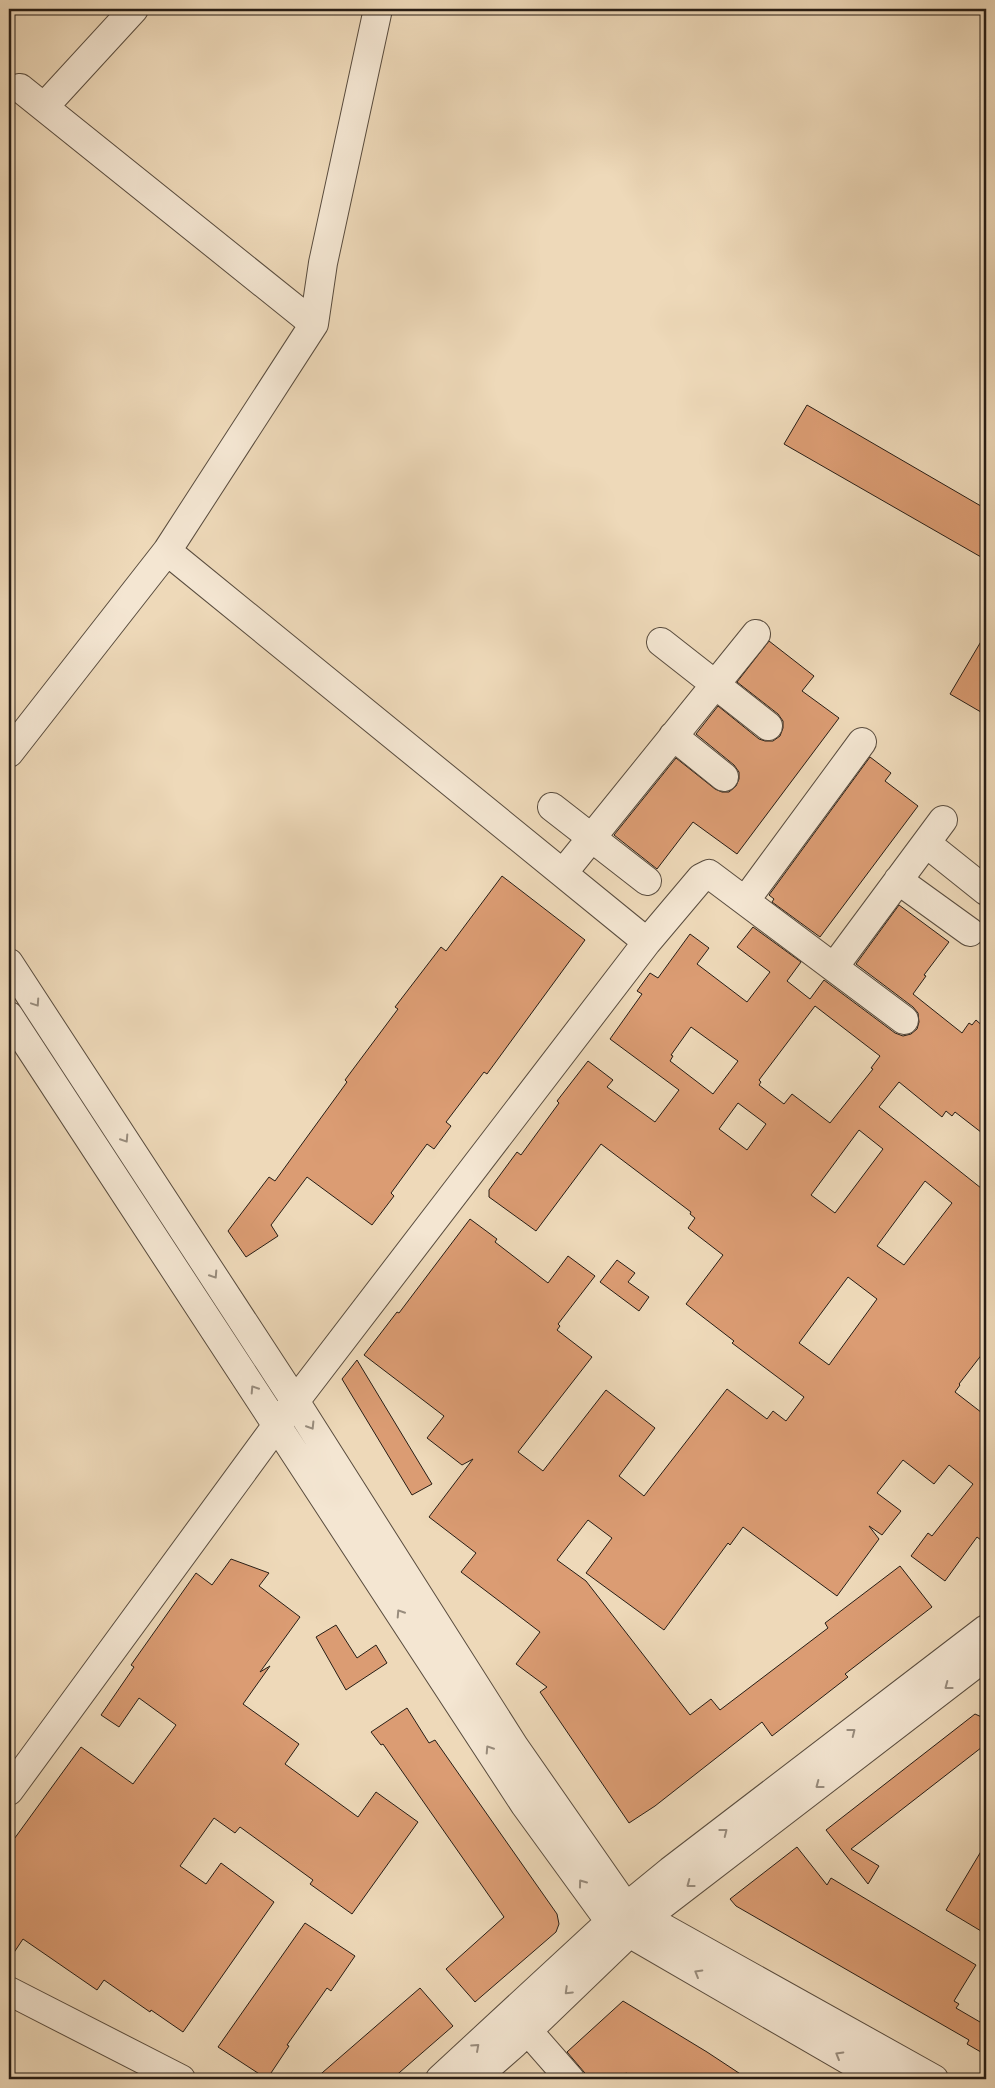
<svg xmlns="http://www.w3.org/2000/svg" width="995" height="2088" font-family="Vollkorn,serif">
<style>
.building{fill:#db9c73;stroke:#271d15;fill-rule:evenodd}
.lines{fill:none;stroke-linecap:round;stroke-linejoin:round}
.minor-casing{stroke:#594c3e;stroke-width:30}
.minor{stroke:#f4e6d2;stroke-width:28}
.oneway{stroke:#988c7d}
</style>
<rect width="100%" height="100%" fill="#eed9b9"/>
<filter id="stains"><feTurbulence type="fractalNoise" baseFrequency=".004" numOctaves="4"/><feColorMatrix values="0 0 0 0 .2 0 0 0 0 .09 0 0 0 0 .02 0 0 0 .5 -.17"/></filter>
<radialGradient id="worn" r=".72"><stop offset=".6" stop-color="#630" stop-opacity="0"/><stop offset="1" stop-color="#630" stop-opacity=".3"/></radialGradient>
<path class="building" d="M 807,405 L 986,509 L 986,548 L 981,557 L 784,444 Z
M 986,633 L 986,715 L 950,694 Z
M 769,641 L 814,676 L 802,691 L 839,718 L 737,854 L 693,822 L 657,869 L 614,835 L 676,758 L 715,789 L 722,792 L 729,792 L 736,786 L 739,779 L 739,772 L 734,765 L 696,734 L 718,706 L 759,739 L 765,741 L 773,741 L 780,736 L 783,728 L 783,721 L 778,714 L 737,682 Z
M 870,757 L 891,773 L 885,781 L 918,806 L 820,937 L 772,902 L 774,899 L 769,895 Z
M 502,876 L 585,940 L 487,1074 L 484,1072 L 446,1122 L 451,1126 L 434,1149 L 427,1144 L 391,1193 L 394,1196 L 372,1225 L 307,1177 L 271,1225 L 278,1236 L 246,1257 L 228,1231 L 269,1177 L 275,1181 L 347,1082 L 345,1080 L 398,1009 L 395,1007 L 441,947 L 446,951 Z
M 899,905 L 949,942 L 924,975 L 926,976 L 913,994 L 962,1033 L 969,1023 L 972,1025 L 976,1020 L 986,1029 L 986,1136 L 955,1112 L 952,1116 L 946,1111 L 942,1117 L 899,1082 L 879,1107 L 986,1192 L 986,1349 L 959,1384 L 960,1385 L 955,1392 L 986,1416 L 986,1544 L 977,1537 L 945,1581 L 911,1556 L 928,1533 L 932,1536 L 973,1484 L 949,1465 L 934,1484 L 903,1460 L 877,1493 L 901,1511 L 882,1535 L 869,1526 L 879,1539 L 837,1596 L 743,1527 L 730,1545 L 728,1543 L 664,1630 L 586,1573 L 612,1538 L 588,1520 L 557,1560 L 586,1581 L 690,1715 L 711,1699 L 720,1710 L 828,1628 L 825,1623 L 900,1566 L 932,1607 L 845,1674 L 848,1677 L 772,1736 L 762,1722 L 655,1806 L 629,1823 L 540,1692 L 547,1687 L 516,1664 L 540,1632 L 461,1572 L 476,1553 L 429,1517 L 473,1459 L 462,1465 L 427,1438 L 444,1416 L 364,1355 L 397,1312 L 399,1313 L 470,1219 L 497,1239 L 495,1242 L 548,1283 L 568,1256 L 595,1276 L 558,1324 L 560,1326 L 557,1330 L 592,1357 L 518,1452 L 543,1471 L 606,1390 L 655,1428 L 619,1476 L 644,1496 L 727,1389 L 767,1419 L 773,1411 L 786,1421 L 804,1397 L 732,1343 L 734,1341 L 686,1304 L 723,1255 L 688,1228 L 695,1218 L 690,1214 L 691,1212 L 601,1144 L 536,1231 L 489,1197 L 489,1190 L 517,1152 L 521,1155 L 559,1103 L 557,1101 L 588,1061 L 613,1080 L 607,1087 L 655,1122 L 679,1090 L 610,1039 L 642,994 L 637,991 L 650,973 L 658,978 L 690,934 L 709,948 L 697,964 L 747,1002 L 770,972 L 737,947 L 753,927 L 801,962 L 787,981 L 810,999 L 824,980 L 895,1033 L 903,1036 L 911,1034 L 917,1029 L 919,1022 L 918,1013 L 913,1007 L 856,964 ZM 815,1006 L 880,1056 L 871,1068 L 873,1069 L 830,1123 L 792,1094 L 784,1104 L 759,1085 L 761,1082 L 759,1080 ZM 691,1027 L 738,1061 L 713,1094 L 670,1061 L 673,1056 L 671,1055 ZM 738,1103 L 766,1124 L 747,1150 L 719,1129 ZM 859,1130 L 883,1149 L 835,1213 L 811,1195 ZM 925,1181 L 952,1203 L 904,1265 L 877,1246 ZM 848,1277 L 877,1299 L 829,1365 L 799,1343 Z
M 617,1260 L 635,1273 L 628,1282 L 649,1297 L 639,1311 L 600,1282 Z
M 357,1360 L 432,1484 L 412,1495 L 342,1379 Z
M 231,1559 L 269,1573 L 259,1586 L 300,1617 L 260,1672 L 270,1666 L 243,1704 L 299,1744 L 285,1764 L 358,1817 L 376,1792 L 418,1822 L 352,1914 L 310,1884 L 313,1880 L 240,1827 L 235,1833 L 214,1818 L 180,1866 L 206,1884 L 221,1863 L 274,1902 L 183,2032 L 151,2010 L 150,2012 L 104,1980 L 97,1990 L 23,1939 L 9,1960 L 9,1846 L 81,1747 L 133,1784 L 176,1725 L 139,1698 L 119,1727 L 101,1715 L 134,1667 L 131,1665 L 196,1573 L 212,1585 Z
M 336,1625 L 357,1658 L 376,1645 L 387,1663 L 346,1690 L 316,1637 Z
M 407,1708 L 429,1743 L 435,1740 L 557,1914 L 559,1924 L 556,1932 L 475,2002 L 446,1969 L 504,1917 L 383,1744 L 381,1745 L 371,1732 Z
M 975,1714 L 986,1719 L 986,1744 L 851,1849 L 879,1866 L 868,1884 L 826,1830 Z
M 986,1843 L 986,1934 L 946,1910 Z
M 797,1847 L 827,1885 L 831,1878 L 976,1965 L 954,2001 L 959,2004 L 956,2008 L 980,2022 L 986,2011 L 986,2055 L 967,2044 L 969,2040 L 736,1906 L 730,1899 Z
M 305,1923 L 355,1956 L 331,1991 L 327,1988 L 287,2045 L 289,2046 L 267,2079 L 218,2047 Z
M 420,1988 L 453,2026 L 392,2079 L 315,2079 Z
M 623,2001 L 707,2052 L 748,2079 L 636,2079 L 626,2073 L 619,2079 L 590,2079 L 567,2052 Z"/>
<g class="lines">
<defs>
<path id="minor" d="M 44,107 L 134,9
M 314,324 L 323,263 L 378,9
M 661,642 L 768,726
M 673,736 L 724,777
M 9,753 L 167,551 L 314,324 L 20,88
M 552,807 L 647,881
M 926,843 L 986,891
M 563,873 L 756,634
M 898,880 L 970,932
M 745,901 L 862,742
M 647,942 L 701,878 L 709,874 L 904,1020
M 9,963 L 295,1401 L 514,1746 L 626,1907 L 934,2079
M 834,967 L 943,820
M 9,1016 L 525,1805 L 610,1922 L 881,2079
M 9,1791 L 277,1425 L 647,942 L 167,551
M 9,1991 L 181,2079
M 528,2031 L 570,2079
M 440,2079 L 626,1907 L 670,1871 L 986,1629
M 474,2079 L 514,2044 L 645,1918 L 986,1656"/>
</defs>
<use href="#minor" class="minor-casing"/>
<use href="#minor" class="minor"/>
</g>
<defs><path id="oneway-chevron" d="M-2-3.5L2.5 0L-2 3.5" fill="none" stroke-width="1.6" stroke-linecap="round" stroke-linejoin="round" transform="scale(1.25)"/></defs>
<g class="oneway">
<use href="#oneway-chevron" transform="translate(36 1003) rotate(56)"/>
<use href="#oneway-chevron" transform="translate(125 1139) rotate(57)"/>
<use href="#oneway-chevron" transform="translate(214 1275) rotate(57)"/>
<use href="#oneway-chevron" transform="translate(254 1389) rotate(-123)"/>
<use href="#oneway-chevron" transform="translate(311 1426) rotate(58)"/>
<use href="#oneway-chevron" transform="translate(400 1613) rotate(-123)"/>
<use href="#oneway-chevron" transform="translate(948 1686) rotate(143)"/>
<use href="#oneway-chevron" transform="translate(852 1732) rotate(-38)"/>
<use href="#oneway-chevron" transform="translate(489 1749) rotate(-123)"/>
<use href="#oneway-chevron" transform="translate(819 1785) rotate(143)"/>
<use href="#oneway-chevron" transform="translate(724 1832) rotate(-38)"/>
<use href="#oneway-chevron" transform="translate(582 1883) rotate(-126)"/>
<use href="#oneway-chevron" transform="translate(690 1884) rotate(143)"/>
<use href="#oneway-chevron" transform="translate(698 1973) rotate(-150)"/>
<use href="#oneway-chevron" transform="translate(568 1991) rotate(136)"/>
<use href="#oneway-chevron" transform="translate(476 2047) rotate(-42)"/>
<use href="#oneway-chevron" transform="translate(839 2055) rotate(-150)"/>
</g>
<rect width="995" height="2088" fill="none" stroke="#eed9b9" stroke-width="30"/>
<rect x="10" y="10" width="975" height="2068" fill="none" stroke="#271d15" stroke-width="2.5"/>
<rect x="15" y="15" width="965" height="2058" fill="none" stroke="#271d15"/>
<rect width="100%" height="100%" filter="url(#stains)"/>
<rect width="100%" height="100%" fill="url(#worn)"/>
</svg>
